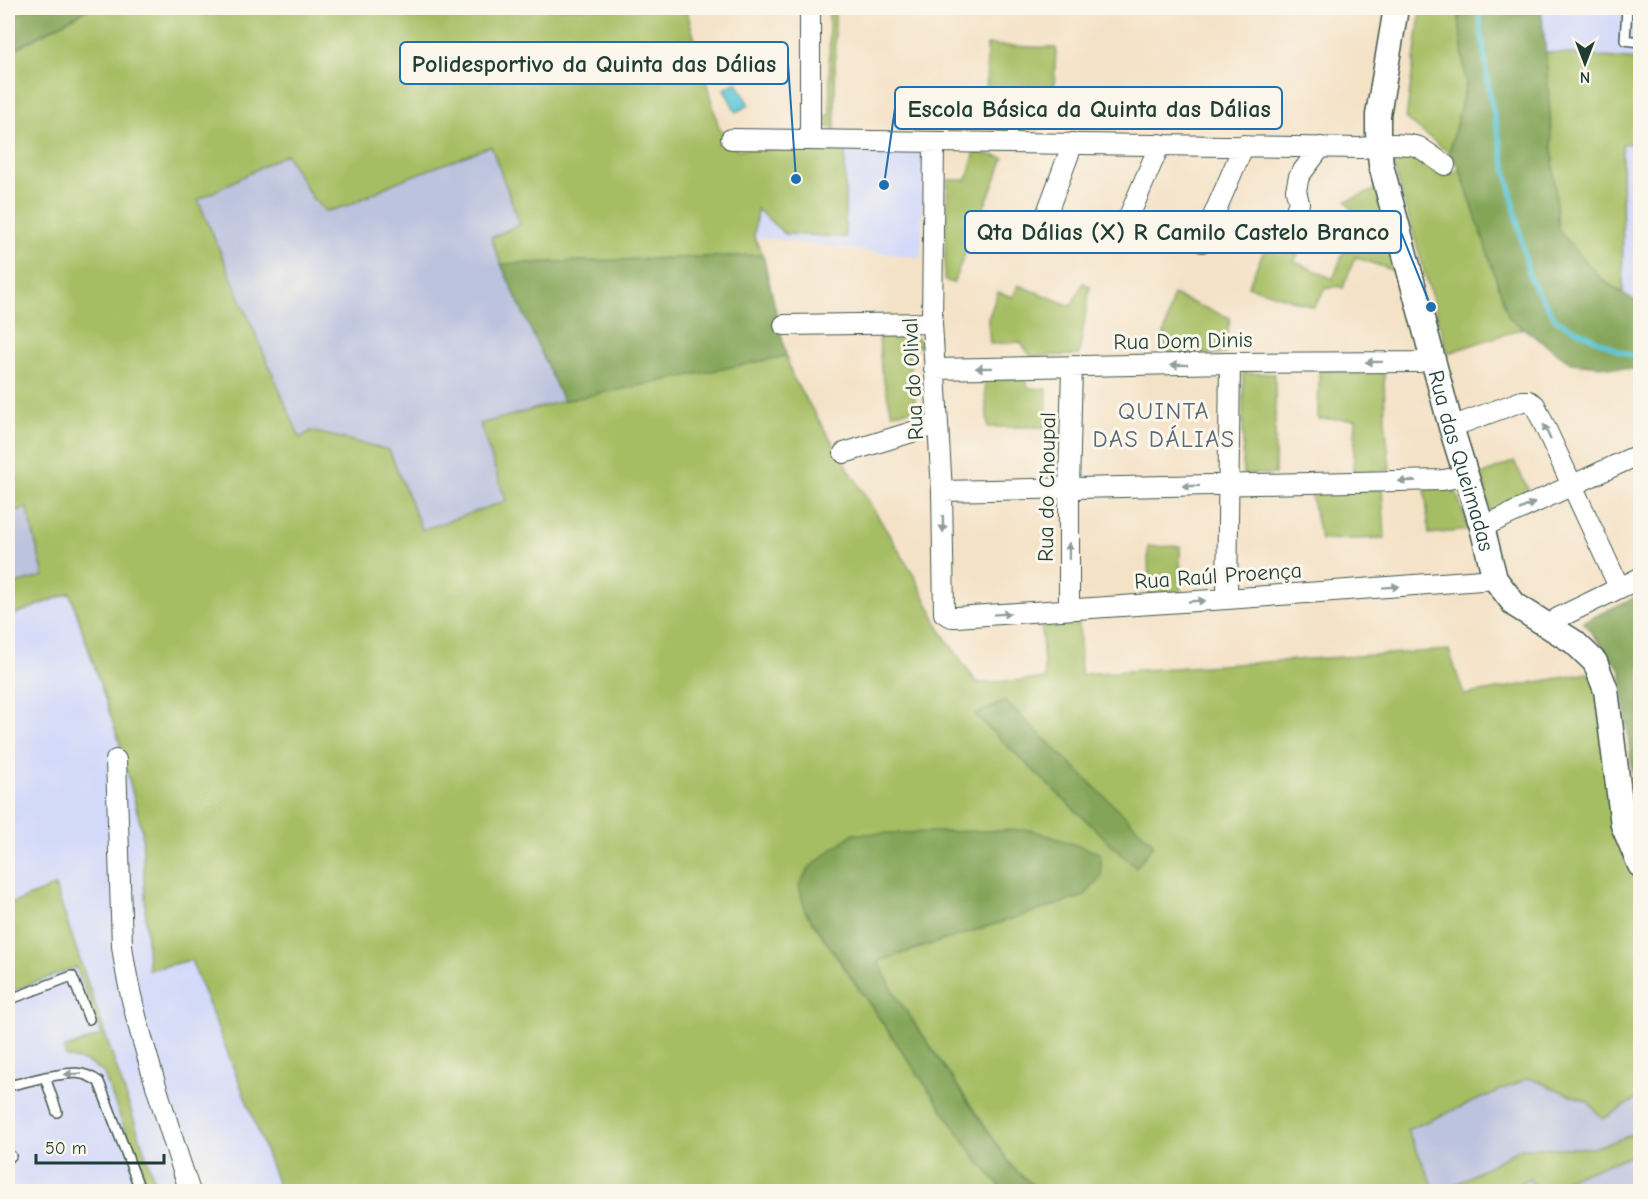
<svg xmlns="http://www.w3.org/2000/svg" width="1648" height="1199" font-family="'Comic Neue',sans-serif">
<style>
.built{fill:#d3d9f9}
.industrial{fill:#bcc3de}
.green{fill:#a6be63;stroke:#627e4c;stroke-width:1.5;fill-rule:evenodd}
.forest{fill:#84a559;stroke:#527146;stroke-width:1.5}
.water{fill:#5dc8d8;stroke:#3e8286;stroke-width:1.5}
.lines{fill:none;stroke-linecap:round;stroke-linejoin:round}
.stream{stroke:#5dc8d8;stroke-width:5}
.service-casing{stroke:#3f564a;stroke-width:12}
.minor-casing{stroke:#3f564a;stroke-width:22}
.tertiary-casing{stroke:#3f564a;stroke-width:27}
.service{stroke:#fff;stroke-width:9}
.minor{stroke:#fff;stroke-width:20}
.tertiary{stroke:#fff;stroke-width:24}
.oneway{fill:#8f9e9a}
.labels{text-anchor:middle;stroke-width:6;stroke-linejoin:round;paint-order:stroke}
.street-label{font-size:22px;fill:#1f3d34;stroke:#fbf7ec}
.neighbourhood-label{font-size:24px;letter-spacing:1.5px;fill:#5a6774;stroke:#fbf7ec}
.leader{fill:none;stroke:#1f6fb2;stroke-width:2}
.callout-dot{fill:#1f6fb2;stroke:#fbf7ec;stroke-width:2}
.callout{fill:#fbf7ec;stroke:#1f6fb2;stroke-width:2}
.callout-label{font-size:24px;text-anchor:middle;font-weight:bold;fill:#1f3d34}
</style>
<rect width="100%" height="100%" fill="#fbf7ec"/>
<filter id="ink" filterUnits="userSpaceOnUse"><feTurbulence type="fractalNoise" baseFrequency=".0167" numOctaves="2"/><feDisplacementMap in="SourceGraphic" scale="12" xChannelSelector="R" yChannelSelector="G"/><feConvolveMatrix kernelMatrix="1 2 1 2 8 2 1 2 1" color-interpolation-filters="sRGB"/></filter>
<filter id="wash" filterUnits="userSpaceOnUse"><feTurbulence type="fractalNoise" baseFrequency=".008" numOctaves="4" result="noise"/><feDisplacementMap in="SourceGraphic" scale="24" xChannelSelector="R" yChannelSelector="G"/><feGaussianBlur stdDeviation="1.35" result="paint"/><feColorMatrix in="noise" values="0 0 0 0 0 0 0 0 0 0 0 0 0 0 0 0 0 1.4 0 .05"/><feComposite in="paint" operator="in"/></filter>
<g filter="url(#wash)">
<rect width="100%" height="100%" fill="#f4e2c7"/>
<path class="built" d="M 1541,8 L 1640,8 L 1640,304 L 1602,280 L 1546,56 Z
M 845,150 L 914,151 L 920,155 L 924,161 L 921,258 L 754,237 L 756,209 Z
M 70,593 L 119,741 L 142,830 L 148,969 L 191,960 L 254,1120 L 280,1191 L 8,1192 L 8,617 Z"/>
<path class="industrial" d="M 491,146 L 520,224 L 492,238 L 501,264 L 563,401 L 480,424 L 506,501 L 421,530 L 389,450 L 300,438 L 198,199 L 287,154 L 313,199 L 325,211 L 341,209 L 393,184 L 441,166 Z
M 27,508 L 44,577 L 8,586 L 8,513 Z
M 1640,765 L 1640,820 L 1636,809 L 1633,778 Z
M 1529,1078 L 1588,1102 L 1603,1119 L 1637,1099 L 1640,1099 L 1640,1191 L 1436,1191 L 1406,1130 Z"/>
<path class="green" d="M 90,8 L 686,8 L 719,128 L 737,149 L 845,150 L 845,237 L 785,234 L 757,209 L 754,237 L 763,255 L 501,264 L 491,238 L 520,224 L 491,146 C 459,159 426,170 394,183 C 371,193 351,208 325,211 L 313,199 L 286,154 L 198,200 L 300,438 L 311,431 L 389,450 L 422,530 L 506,501 L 480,424 L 563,401 L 786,356 L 793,378 L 915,577 L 942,633 L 977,683 L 1045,679 L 1041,622 L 1079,620 L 1081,674 L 1449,650 L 1464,695 L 1588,673 L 1597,685 L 1617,833 L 1640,886 L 1640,1099 L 1636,1099 L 1603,1119 L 1588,1102 L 1529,1078 L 1407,1130 L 1436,1191 L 1040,1191 L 1013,1168 L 896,996 L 878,961 L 1084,896 L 805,911 L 979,1162 L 1005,1191 L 280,1191 L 254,1120 L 191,960 L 148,970 L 142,830 L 119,741 L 70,593 L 8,617 L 8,586 L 44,576 L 27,508 L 8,513 L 8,42 L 14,50 ZM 1005,701 L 1153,844 L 1136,867 L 975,715 Z
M 829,8 L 835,8 L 835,129 L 825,126 L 821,118 L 830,115 Z
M 1421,8 L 1458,8 L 1466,85 L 1449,153 L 1406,119 Z
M 987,45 L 1056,48 L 1052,126 L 1039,130 L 986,128 Z
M 1545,52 L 1640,60 L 1640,143 L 1622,144 L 1623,293 L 1602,280 L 1558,230 Z
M 975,152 L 1004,158 L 953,283 L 944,280 L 948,180 L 967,180 Z
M 1400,152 L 1445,177 L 1460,169 L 1509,317 L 1523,328 L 1448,353 L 1392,160 Z
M 1377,189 L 1395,271 L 1355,257 L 1343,288 L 1338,286 L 1325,289 L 1314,307 L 1248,286 L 1267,244 L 1298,255 L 1294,261 L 1333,279 L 1357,217 L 1346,201 Z
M 1083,283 L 1090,286 L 1079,355 L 1031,356 L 1020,342 L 990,344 L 988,319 L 998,292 L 1013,297 L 1018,285 L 1071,306 Z
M 1173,295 L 1230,318 L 1225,354 L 1160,353 Z
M 879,335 L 918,338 L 921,346 L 909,350 L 911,379 L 914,381 L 915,410 L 892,413 L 881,369 Z
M 1319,370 L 1384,371 L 1385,420 L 1390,470 L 1353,472 L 1356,419 L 1318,419 Z
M 1243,373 L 1275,374 L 1275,474 L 1243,474 Z
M 984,378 L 1024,378 L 1029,388 L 1047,389 L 1046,427 L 988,427 Z
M 1514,461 L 1531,495 L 1491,514 L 1482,475 Z
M 1425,488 L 1451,488 L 1457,494 L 1469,530 L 1429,534 Z
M 1382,489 L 1385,538 L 1321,540 L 1310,490 Z
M 1180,546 L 1181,596 L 1149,597 L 1148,547 Z
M 55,886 L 158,1191 L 148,1191 L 103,1072 L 87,1062 L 66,1057 L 64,1049 L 102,1035 L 76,967 L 8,993 L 8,905 Z
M 1640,1132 L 1640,1152 L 1537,1190 L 1529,1179 L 1504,1191 L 1444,1191 L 1521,1148 L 1593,1148 Z"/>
<path class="forest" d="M 28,8 L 90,8 L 13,50 L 8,42 L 8,18 Z
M 1458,8 L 1541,8 L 1546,56 L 1558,230 L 1602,280 L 1640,304 L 1640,370 L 1572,363 L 1509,318 L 1460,169 L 1449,153 L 1466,85 Z
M 763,255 L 786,356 L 563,401 L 501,264 Z
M 1640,595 L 1640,765 L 1633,778 L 1621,670 L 1583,622 Z
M 1005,701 L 1154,844 L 1136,868 L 975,715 Z
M 1031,830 L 1100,853 L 1102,876 L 1084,896 L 878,961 L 896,996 L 1013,1168 L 1040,1191 L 1005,1191 L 979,1162 L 805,911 L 799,885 L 810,867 L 852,834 Z"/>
<path class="water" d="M 737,82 L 749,105 L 736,112 L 724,89 Z"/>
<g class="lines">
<path class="stream" d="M 1478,8 L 1490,96 L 1530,279 L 1556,320 L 1619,351 L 1640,358"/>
</g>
</g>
<g filter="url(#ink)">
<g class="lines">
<defs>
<path id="service" d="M 1627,8 L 1625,40 L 1640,42
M 8,1000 L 72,976 L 89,1019
M 45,1077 C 66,1074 80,1068 99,1082 L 141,1192
M 8,1086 L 45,1077 L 57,1112
M 8,1158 L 11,1156"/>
<path id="minor" d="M 810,8 L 810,139
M 731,139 L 1361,148 L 1394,144 L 1410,145 L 1419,147 L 1445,165
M 934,142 L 932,323 L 942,491 L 944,613 L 952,617 L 956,617 L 1227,599 L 1495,579
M 1283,240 L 1299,203 L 1296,190 L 1299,176 L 1321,147
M 1036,242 L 1073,143
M 1118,242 L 1160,144
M 1202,242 L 1244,145
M 784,325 L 932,323
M 934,369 L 1230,363 L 1419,362 L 1432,359
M 1451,427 L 1522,401 L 1529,401 L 1535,405 L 1619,587
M 844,453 L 938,424
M 942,491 L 1443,480 L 1465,476
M 1482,527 L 1640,454
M 1227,599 L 1230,363
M 1069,609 L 1069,489 L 1072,367
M 1558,618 L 1640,578
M 116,760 L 122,946 C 128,992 140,1032 153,1076 C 165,1115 177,1153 190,1192"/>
<g id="tertiary">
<path id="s1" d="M 1396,8 L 1378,115 L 1378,133 L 1381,165 L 1451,427 L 1482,527 L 1495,579 L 1515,605 L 1574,642 L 1595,662 L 1606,690 L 1623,825 L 1640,865"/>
</g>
</defs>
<use href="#service" class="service-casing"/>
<use href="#minor" class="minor-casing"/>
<use href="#tertiary" class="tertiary-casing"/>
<use href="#service" class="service"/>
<use href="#minor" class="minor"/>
<use href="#tertiary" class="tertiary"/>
</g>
<defs><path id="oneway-solid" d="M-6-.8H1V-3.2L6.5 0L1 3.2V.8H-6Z" transform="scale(1.5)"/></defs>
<g class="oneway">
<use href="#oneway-solid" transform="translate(1374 362) rotate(179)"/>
<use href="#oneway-solid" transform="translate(1179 365) rotate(179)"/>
<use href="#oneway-solid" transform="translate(984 368) rotate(179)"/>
<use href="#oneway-solid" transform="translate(1547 432) rotate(-115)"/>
<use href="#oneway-solid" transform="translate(1407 481) rotate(179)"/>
<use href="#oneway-solid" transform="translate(1191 486) rotate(179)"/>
<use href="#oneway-solid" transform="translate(1527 506) rotate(-25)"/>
<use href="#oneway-solid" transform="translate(943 524) rotate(89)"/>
<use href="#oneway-solid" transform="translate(1069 551) rotate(-90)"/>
<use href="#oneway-solid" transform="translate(1391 587) rotate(-4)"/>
<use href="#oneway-solid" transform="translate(1197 601) rotate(-3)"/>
<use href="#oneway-solid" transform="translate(1002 614) rotate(-4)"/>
<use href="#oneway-solid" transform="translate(73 1074) rotate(177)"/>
</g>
</g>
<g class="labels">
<g class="street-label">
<text transform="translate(1183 340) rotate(-1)" y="8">Rua Dom Dinis</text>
<text transform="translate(912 379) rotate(-93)" y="8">Rua do Olival</text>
<text dy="8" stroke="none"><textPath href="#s1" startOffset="465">Rua das Queimadas</textPath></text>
<text transform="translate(1046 487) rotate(-89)" y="8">Rua do Choupal</text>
<text transform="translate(1218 575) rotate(-4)" y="8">Rua Raúl Proença</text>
</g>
<g class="neighbourhood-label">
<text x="1164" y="419">QUINTA<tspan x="1164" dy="28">DAS DÁLIAS</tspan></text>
</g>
</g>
<path class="leader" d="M796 179L788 63M884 185L895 108M1431 307L1401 232"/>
<g class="callout-dot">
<circle cx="796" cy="179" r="6"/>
<circle cx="884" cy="185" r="6"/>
<circle cx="1431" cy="307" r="6"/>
</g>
<g class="callout">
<rect x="400" y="42" width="388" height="42" rx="6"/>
<rect x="895" y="87" width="387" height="42" rx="6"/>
<rect x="965" y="211" width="436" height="42" rx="6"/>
</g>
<g class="callout-label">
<text x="594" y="72">Polidesportivo da Quinta das Dálias</text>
<text x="1089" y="117">Escola Básica da Quinta das Dálias</text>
<text x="1183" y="240">Qta Dálias (X) R Camilo Castelo Branco</text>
</g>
<rect width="1648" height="1199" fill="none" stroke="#fbf7ec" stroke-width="30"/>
<g transform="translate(1585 63) rotate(180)" stroke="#fbf7ec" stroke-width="4.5" paint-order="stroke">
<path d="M0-4.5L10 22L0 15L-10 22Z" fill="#1f3d34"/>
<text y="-9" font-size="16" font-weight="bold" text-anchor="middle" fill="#1f3d34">N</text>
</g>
<path d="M36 1154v9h128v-9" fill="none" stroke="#1f3d34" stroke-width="3"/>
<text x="45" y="1154" font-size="18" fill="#1f3d34" stroke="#fbf7ec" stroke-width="4.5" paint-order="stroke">50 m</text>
</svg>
